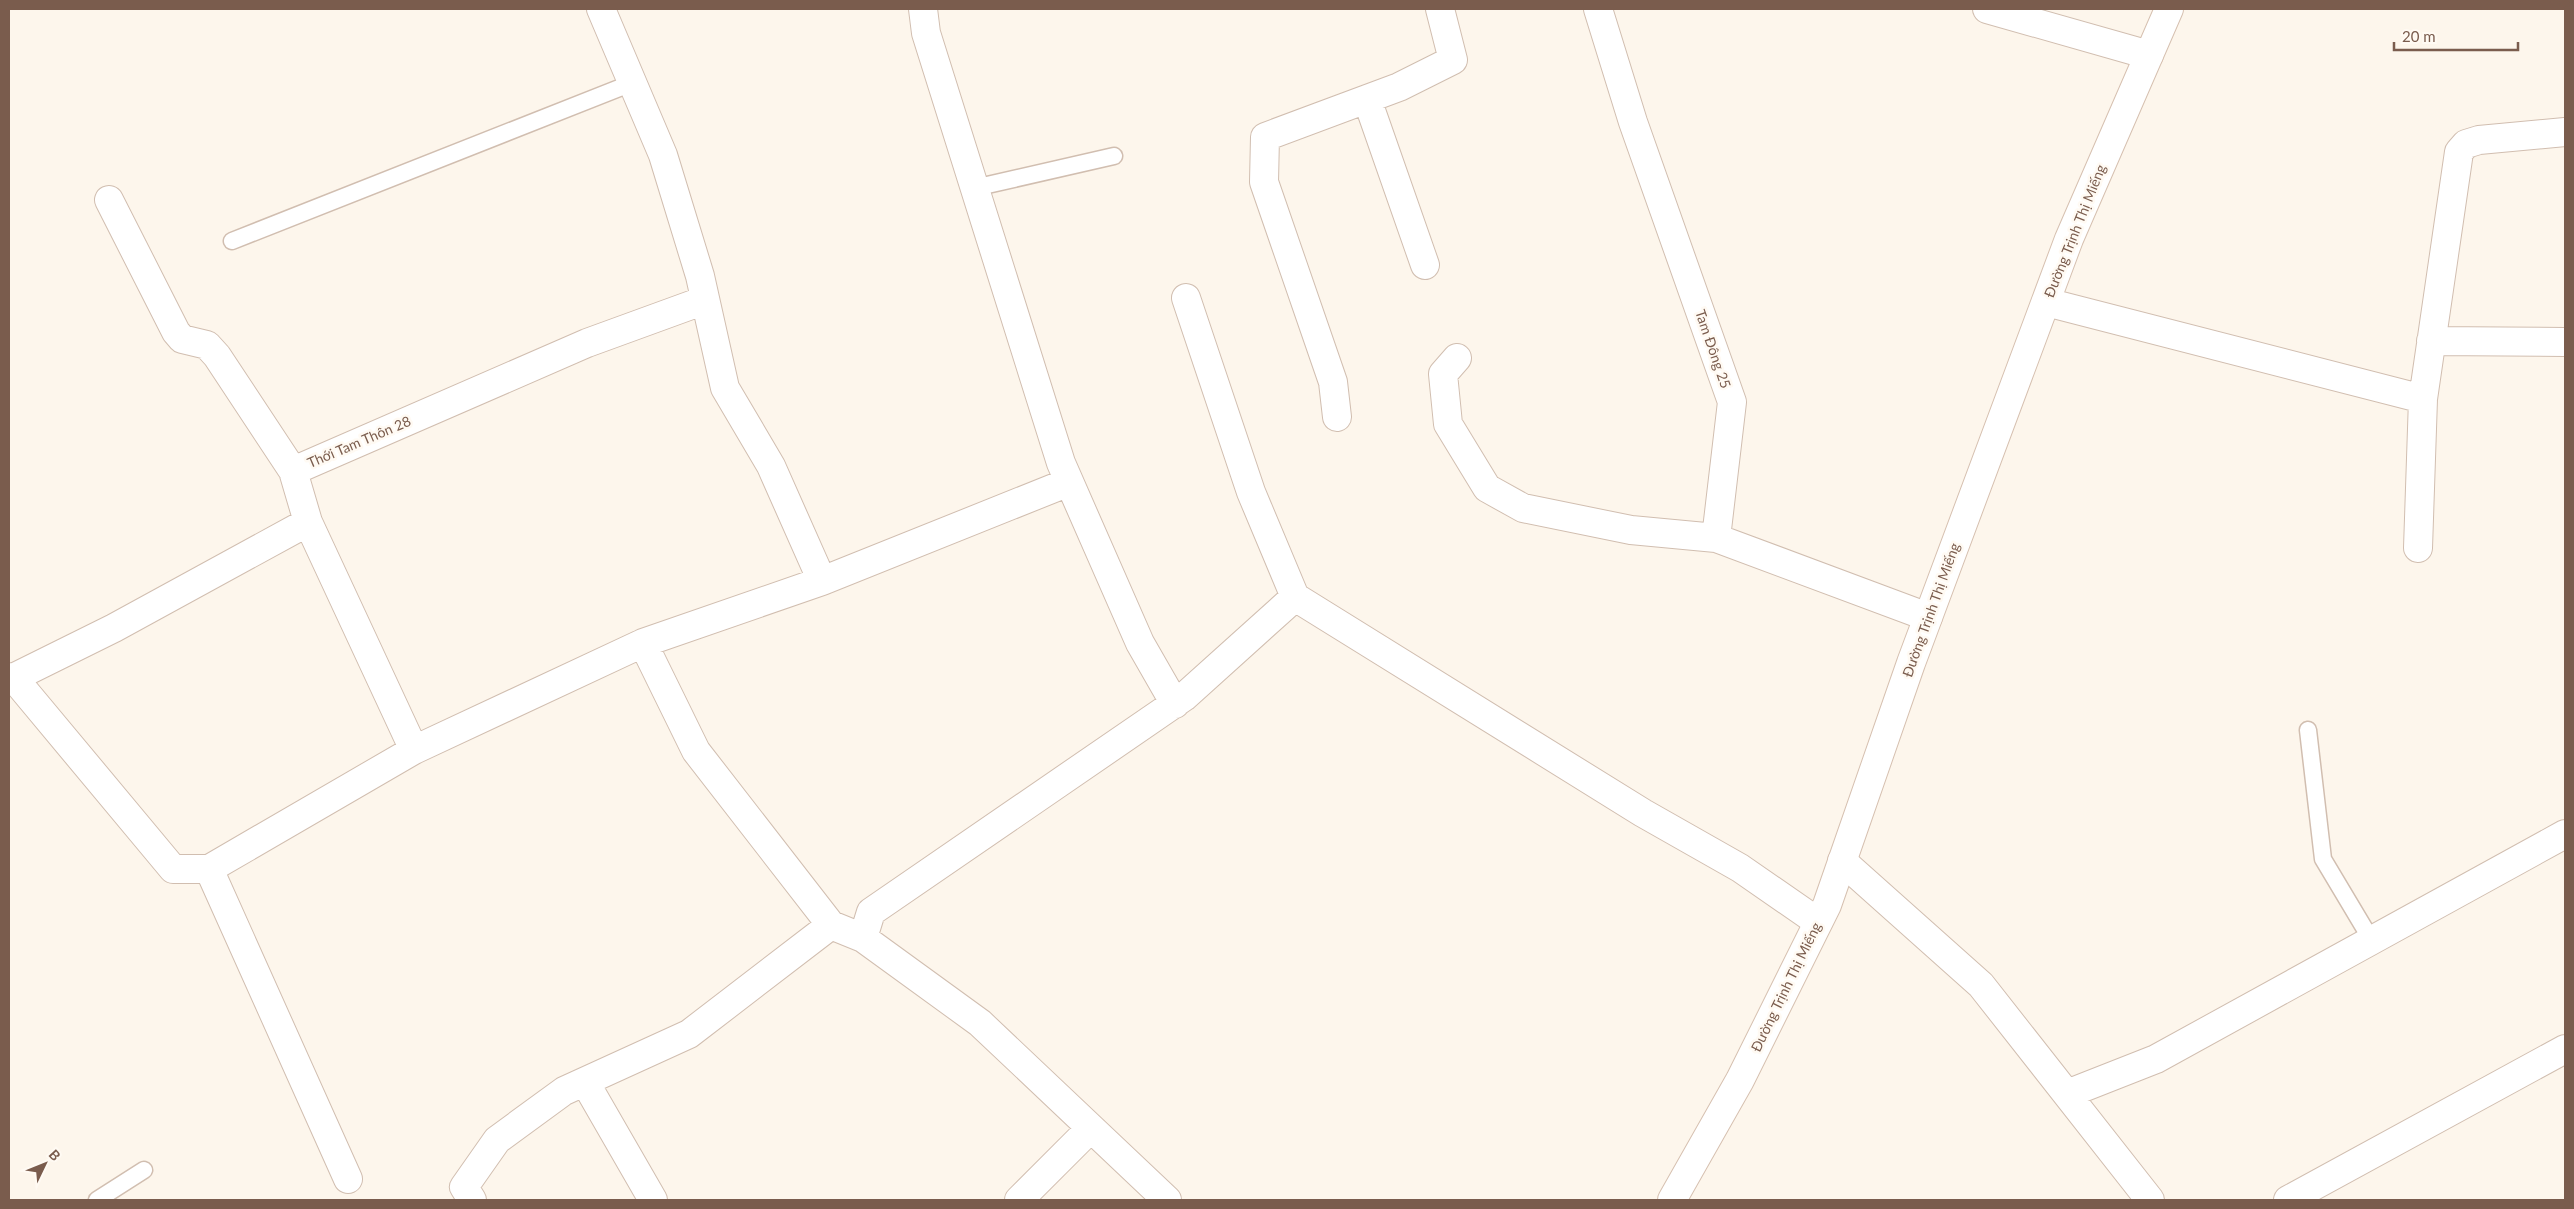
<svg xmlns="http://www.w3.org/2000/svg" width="2574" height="1209" font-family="Lato,sans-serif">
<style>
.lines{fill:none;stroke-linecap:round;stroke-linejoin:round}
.service-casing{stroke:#d1beb0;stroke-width:19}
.minor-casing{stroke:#d1beb0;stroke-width:30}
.secondary-casing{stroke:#d6c0b0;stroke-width:30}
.service{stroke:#fff;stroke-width:16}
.minor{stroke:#fff;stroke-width:28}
.secondary{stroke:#fff;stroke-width:28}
.labels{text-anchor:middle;stroke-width:5;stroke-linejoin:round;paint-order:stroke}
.street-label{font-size:14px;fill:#7a5c4d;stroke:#fffaf3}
</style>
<rect width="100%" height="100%" fill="#fdf6ec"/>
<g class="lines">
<defs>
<path id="service" d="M 974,188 L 1114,156
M 232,241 L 632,83
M 2308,730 L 2323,859 L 2372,941
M 97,1200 L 144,1170"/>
<path id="minor" d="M 923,9 L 926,33 L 1061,463 L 1140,643 L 1175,704
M 1598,9 L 1633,122 L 1732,402 L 1716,538 L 1928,617
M 1987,9 L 2149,55
M 1367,99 L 1425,265
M 109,200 L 176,332 L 182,339 L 207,345 L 217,356 L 293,471
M 1186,298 L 1251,492 L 1295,597 L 1643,813 L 1740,868 L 1818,922
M 2046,302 L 2423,399 L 2459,152 L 2466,144 L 2479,140 L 2565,132
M 2431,341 L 2565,342
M 1457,358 L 1443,374 L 1448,424 L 1487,488 L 1523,508 L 1631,530 L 1716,538
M 1337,417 L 1333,382 L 1264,182 L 1265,137 L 1399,87 L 1453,60 L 1440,9
M 308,522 L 414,750
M 2418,548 L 2423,399
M 822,581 L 1069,482
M 643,643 L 696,751 L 831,925 L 863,938 L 980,1023 L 1167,1200
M 13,677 L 173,869 L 209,869 L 414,750 L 643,643 L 822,581 L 771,466 L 725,388 L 700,276 L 663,155 L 601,9
M 9,680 L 114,628 L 308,522 L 293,471 L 587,343 L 705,300
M 1842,861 L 1981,985 L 2150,1200
M 209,869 L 348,1179
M 863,938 L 871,912 L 1184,697 L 1295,597
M 585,1082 L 653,1200
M 2067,1094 L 2156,1059 L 2565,834
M 472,1200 L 464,1187 L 497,1140 L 564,1091 L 689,1034 L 831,925
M 1019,1200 L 1091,1128
M 2288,1200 L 2565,1049"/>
<path id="secondary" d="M 1672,1200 L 1740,1080 L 1827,905 L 1911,663 L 2069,239 L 2169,9"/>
</defs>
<use href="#service" class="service-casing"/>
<use href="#minor" class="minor-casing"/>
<use href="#secondary" class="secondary-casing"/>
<use href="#service" class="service"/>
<use href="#minor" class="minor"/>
<use href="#secondary" class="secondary"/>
</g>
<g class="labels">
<g class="street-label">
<text transform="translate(2075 231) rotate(-68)" y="5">Đường Trịnh Thị Miếng</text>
<text transform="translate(1713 349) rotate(71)" y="5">Tam Đông 25</text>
<text transform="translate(359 442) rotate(-23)" y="5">Thới Tam Thôn 28</text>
<text transform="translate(1931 610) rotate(-70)" y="5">Đường Trịnh Thị Miếng</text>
<text transform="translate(1786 987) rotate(-64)" y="5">Đường Trịnh Thị Miếng</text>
</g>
</g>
<rect width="2574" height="1209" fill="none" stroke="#7a5c4d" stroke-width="20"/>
<g transform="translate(45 1164) rotate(47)" stroke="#fffaf3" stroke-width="4" paint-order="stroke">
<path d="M0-4L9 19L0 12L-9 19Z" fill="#7a5c4d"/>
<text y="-8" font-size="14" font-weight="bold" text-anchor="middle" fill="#7a5c4d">B</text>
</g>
<path d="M2394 42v8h124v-8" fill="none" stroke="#7a5c4d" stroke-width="2.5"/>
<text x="2402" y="42" font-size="15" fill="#7a5c4d" stroke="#fffaf3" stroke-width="4" paint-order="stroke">20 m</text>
</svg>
